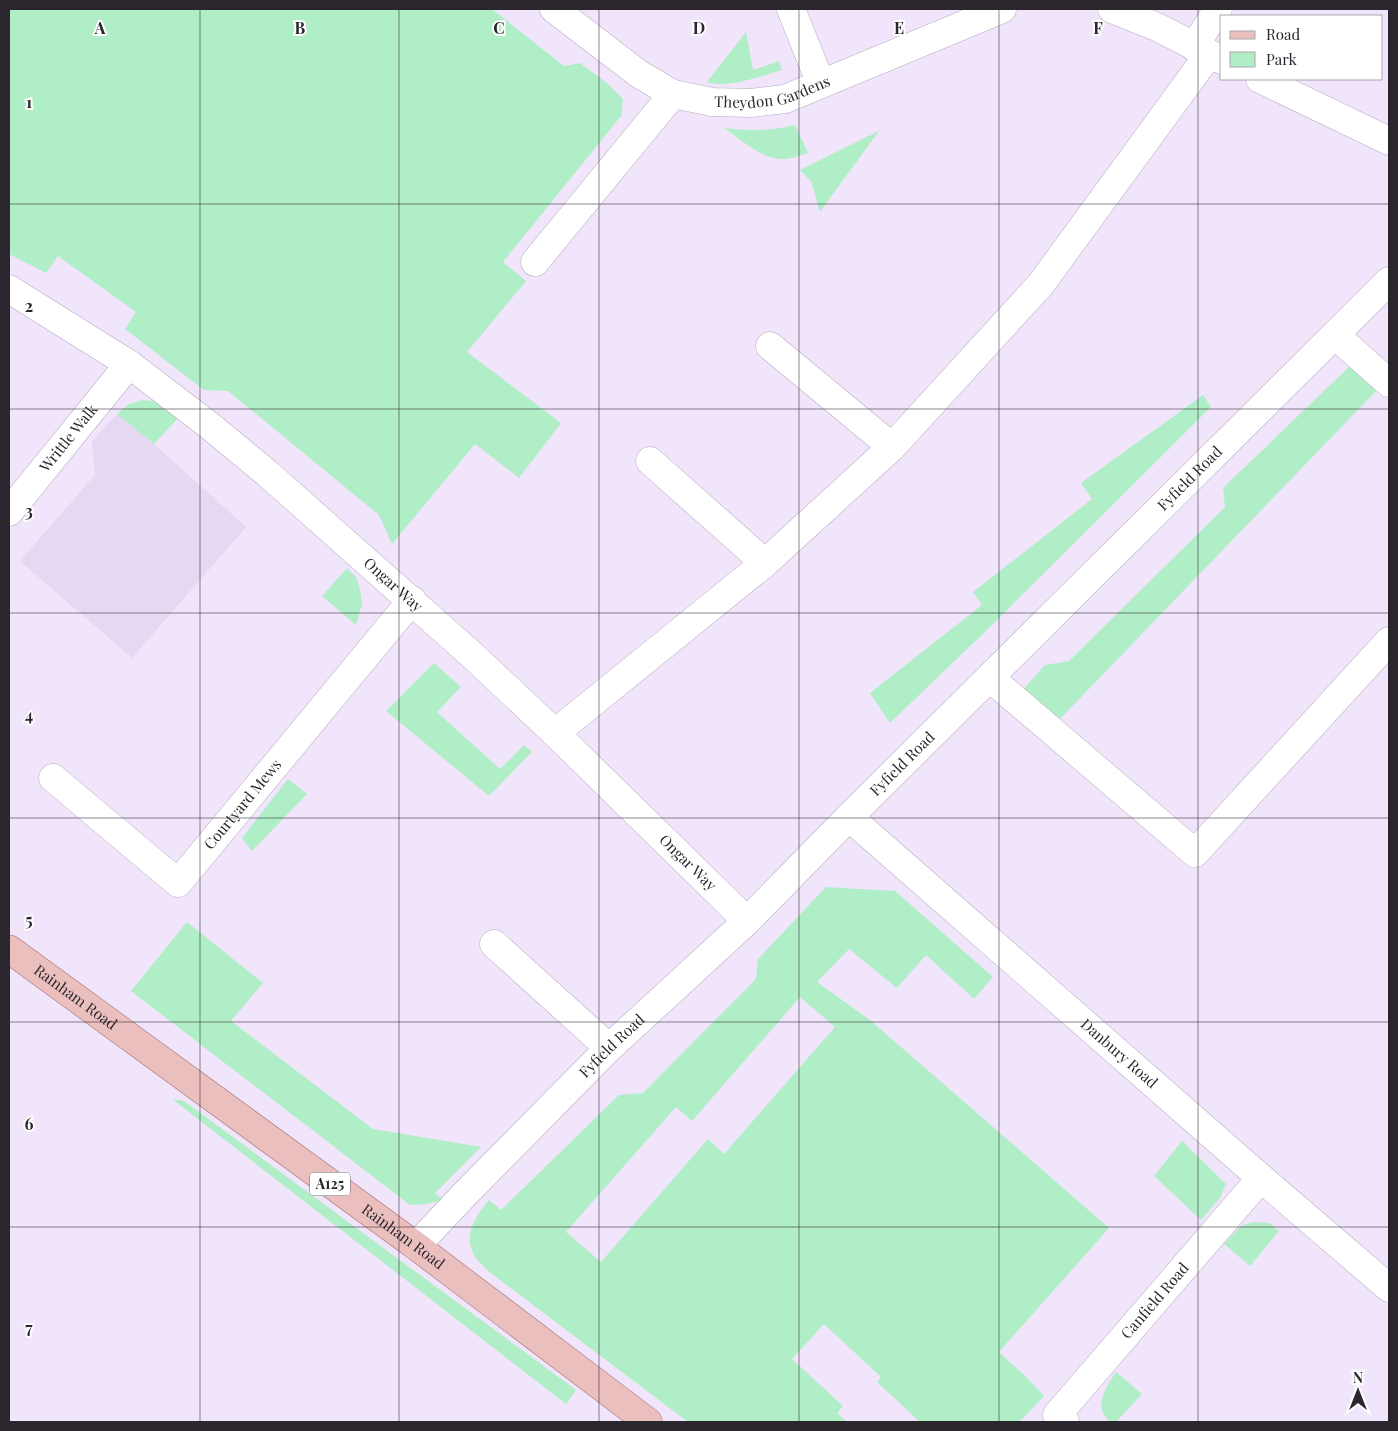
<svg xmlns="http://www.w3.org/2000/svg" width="1398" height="1431" font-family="'Playfair Display',serif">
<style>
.built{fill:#e6d7f3}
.green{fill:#afeec6;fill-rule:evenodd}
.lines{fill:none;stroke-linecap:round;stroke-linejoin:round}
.minor-casing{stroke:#b6abbf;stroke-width:29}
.major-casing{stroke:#9f6e6f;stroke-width:29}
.minor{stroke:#fff;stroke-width:28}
.major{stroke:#ebbfbe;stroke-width:28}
.grid{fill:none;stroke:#2b262e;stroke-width:1;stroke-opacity:0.55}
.labels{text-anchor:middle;stroke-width:4;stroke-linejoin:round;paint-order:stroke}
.shield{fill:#fff;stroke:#6b676d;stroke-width:1}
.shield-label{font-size:14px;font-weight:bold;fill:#2b262e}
.street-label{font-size:15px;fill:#2b262e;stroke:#fff}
.grid-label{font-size:16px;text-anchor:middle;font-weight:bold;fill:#2b262e;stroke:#fff;stroke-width:4;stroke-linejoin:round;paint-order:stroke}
</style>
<rect width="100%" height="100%" fill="#f1e5fb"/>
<path class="built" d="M 117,414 L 154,444 L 246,527 L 132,658 L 20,561 L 95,475 L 92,441 Z"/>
<path class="green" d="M 9,9 L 492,9 L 564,66 L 580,63 L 608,84 L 623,99 L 621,116 L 503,262 L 526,281 L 467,352 L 561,423 L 519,478 L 475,444 L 392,544 L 379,515 L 228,391 L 204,390 L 125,329 L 136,312 L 58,256 L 46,273 L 9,254 Z
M 746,32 L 753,70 L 779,61 L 782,70 C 761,76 728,89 707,82 Z
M 795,125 L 808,153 C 801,155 792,159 784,159 C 762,160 742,140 724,128 C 748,131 772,131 795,125 Z
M 879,131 L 827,202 L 820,212 L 811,181 L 800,170 Z
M 1352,364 L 1379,388 L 1056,723 L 1020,693 L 1045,665 L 1069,661 L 1225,507 L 1223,488 Z
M 1203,395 L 1211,407 L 991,626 L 890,723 L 870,693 L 982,605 L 973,592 L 1092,499 L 1081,483 Z
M 143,400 L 163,402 L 180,416 L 154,444 L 117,414 L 129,404 Z
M 347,568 L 356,577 L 360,589 L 362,604 L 356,625 L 322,596 Z
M 434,663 L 461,687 L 437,712 L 500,769 L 524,745 L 532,752 L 489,796 L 386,711 Z
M 288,779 L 307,794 L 252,851 L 242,838 Z
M 826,887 L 895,891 L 993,977 L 974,999 L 926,955 L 897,988 L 849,949 L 817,982 L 870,1020 L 1109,1228 L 999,1352 L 1025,1376 L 1044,1396 L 1019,1422 L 920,1422 L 877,1382 L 881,1377 L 824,1324 L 792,1359 L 843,1406 L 837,1413 L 847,1422 L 688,1422 L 488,1271 C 484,1266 477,1261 474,1255 C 463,1234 476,1216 489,1200 L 501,1210 L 619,1095 L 643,1093 L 756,979 L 758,959 ZM 800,997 L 835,1027 L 724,1154 L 708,1139 L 601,1262 L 566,1232 L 676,1107 L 692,1121 Z
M 187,922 L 263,983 L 231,1021 L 373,1129 L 481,1147 L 435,1193 L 443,1200 L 427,1204 L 410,1205 L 131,991 Z
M 172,1099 L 184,1101 L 576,1390 L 566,1404 Z
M 1182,1141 L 1226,1184 L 1220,1198 L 1201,1220 L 1154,1176 Z
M 1253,1222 L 1269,1223 L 1279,1231 L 1250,1266 L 1224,1244 L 1241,1226 Z
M 1116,1372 L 1142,1394 L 1116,1422 L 1110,1422 C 1108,1419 1104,1416 1103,1413 C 1097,1399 1109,1383 1116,1372 Z"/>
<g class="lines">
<defs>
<g id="minor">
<path id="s1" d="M 554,9 L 639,74 L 673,94 L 712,102 L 751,103 L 785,99 L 1002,9"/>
<path d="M 791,9 L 821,84"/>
<path d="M 1112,9 L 1157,27 L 1222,60"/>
<path d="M 1194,47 L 1218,9"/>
<path d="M 1260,79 L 1389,141"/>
<path d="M 535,262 L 673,94"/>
<path id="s2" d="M 9,289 L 129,364 L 210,426 L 268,474 L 472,655 L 555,733 L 747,921"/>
<path d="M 1335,335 L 1389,383"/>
<path d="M 770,346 L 892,447"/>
<path d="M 650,461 L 765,563"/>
<path id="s3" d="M 9,512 L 129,364"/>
<path d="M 990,678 L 1195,853 L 1389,641"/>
<path d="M 555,733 L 765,563 L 892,447 L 1041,284 L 1209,54"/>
<path id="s4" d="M 53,778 L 178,883 L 412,600"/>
<path id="s5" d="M 849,817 L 1261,1178 L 1389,1288"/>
<path d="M 494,944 L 609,1048"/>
<path id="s6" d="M 416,1246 L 465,1194 L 609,1048 L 747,921 L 849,817 L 1389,281"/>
<path id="s7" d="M 1065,1422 L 1057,1415 L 1261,1178"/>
</g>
<g id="major">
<path id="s8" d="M 9,949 L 416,1246 L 648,1422"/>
</g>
</defs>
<use href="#minor" class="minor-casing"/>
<use href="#major" class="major-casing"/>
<use href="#minor" class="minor"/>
<use href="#major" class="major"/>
</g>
<path class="grid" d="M 200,9 L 200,1422M 399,9 L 399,1422M 599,9 L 599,1422M 799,9 L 799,1422M 999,9 L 999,1422M 1198,9 L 1198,1422M 9,204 L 1389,204M 9,409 L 1389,409M 9,613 L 1389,613M 9,818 L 1389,818M 9,1022 L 1389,1022M 9,1227 L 1389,1227"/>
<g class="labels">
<rect class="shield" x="310" y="1172.5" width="40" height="23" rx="4"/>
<g class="shield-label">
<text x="330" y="1189">A125</text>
</g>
<g class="street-label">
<text dy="5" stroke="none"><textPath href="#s1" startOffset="248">Theydon Gardens</textPath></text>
<text dy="5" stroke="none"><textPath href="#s3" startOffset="95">Writtle Walk</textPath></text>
<text dy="5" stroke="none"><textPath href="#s6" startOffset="1090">Fyfield Road</textPath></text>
<text dy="5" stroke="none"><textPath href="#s2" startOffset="486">Ongar Way</textPath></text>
<text dy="5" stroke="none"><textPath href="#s6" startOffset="685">Fyfield Road</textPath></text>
<text dy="5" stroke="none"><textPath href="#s4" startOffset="265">Courtyard Mews</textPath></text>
<text dy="5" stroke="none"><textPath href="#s2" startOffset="891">Ongar Way</textPath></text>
<text dy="5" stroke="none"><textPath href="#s8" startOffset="82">Rainham Road</textPath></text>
<text dy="5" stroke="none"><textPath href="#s6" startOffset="280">Fyfield Road</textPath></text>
<text dy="5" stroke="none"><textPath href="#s5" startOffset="359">Danbury Road</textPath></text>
<text dy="5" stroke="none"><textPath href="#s8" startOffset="488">Rainham Road</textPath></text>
<text dy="5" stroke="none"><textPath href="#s7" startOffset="161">Canfield Road</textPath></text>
</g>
</g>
<g class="grid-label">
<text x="100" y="34">A</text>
<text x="300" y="34">B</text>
<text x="499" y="34">C</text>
<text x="699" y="34">D</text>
<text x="899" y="34">E</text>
<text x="1098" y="34">F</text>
<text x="29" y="108">1</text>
<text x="29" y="312">2</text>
<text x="29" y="517">3</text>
<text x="29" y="721">4</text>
<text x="29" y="926">5</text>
<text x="29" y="1130">6</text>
<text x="29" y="1334">7</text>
</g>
<rect width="1398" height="1431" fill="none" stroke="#2b262e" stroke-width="20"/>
<rect x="1220" y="15" width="162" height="65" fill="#ffffff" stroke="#aaa8ab"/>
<rect x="1230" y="31" width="25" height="8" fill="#ebbfbe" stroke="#aaa8ab"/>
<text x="1266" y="40" font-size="15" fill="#2b262e">Road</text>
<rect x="1230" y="52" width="25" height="15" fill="#afeec6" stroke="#aaa8ab"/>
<text x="1266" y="65" font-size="15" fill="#2b262e">Park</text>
<g transform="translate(1358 1391)" stroke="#ffffff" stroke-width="4" paint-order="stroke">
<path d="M0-4L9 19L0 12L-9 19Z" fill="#2b262e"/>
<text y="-8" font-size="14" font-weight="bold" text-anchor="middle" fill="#2b262e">N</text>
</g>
</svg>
